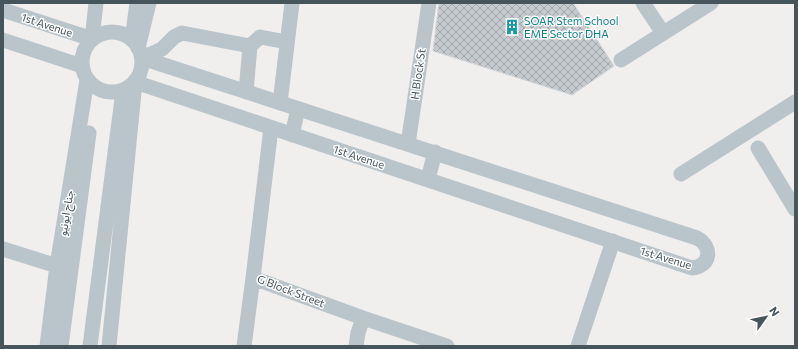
<svg xmlns="http://www.w3.org/2000/svg" width="798" height="349" font-family="Commissioner,'Noto Sans Arabic',sans-serif">
<style>
.building{fill:url(#building-cross-hatch);stroke:#d2d5da}
.lines{fill:none;stroke-linecap:round;stroke-linejoin:round}
.minor{stroke:#bac5cb;stroke-width:15}
.labels{text-anchor:middle;stroke-width:3;stroke-linejoin:round;paint-order:stroke}
.culture-label{font-size:11px;fill:#0d838f;stroke:#fff;text-anchor:start}
.street-label{font-size:11px;fill:#46555b;stroke:#fff}
</style>
<defs>
<pattern id="building-cross-hatch" width="8" height="8" patternUnits="userSpaceOnUse"><rect width="8" height="8" fill="#c5cace"/><path d="M0 0l8 8M0 8l8-8" fill="none" stroke="#a2a7aa"/></pattern>
</defs>
<rect width="100%" height="100%" fill="#f1eeee"/>
<path class="building" d="M 439,3 L 573,3 L 614,66 L 572,95 L 433,51 Z"/>
<g class="lines">
<path class="minor" d="M 643,3 L 663,33
M 3,10 L 92,39 L 96,3
M82 62a30 30 0 1 1 60 0a30 30 0 1 1-60 0Z
M 3,40 L 82,66
M 132,40 L 137,3
M 250,46 L 260,37 L 287,42
M 138,48 L 149,3
M 142,58 L 162,49 L 174,37 L 182,33 L 250,46 L 246,92
M 621,60 L 711,3
M 280,103 L 292,3
M 271,128 L 253,278 L 363,318 L 447,346
M 292,135 L 298,109
M 408,144 L 429,3
M 758,148 L 795,209
M 681,174 L 795,102
M 428,179 L 435,152
M 3,249 L 67,269
M 47,346 L 57,266 L 87,80
M 61,346 L 89,133
M 90,346 L 123,91
M 109,346 L 135,82 L 692,268 C 711,266 713,247 697,238 L 142,58
M 244,346 L 253,278
M 356,346 L 358,333 L 363,318
M 578,346 L 613,241"/>
</g>
<defs>
<symbol id="building-bare" viewBox="-9 -9 18 18"><path d="M-4-6H4V6H1V3H-1V6H-4ZM-2.5-4.3h1.7v1.8h-1.7ZM.8-4.3h1.7v1.8H.8ZM-2.5-1h1.7V.8h-1.7ZM.8-1h1.7V.8H.8Z" fill="#0f9aa8" stroke="#fff" stroke-width="2.5" paint-order="stroke"/></symbol>
</defs>
<g fill-rule="evenodd">
<use href="#building-bare" x="501" y="16" width="22" height="22"/>
</g>
<g class="labels">
<g class="culture-label">
<text x="524" y="25">SOAR Stem School<tspan x="524" dy="13">EME Sector DHA</tspan></text>
</g>
<g class="street-label">
<text transform="translate(47 25) rotate(18)" y="4">1st Avenue</text>
<text transform="translate(418 74) rotate(-82)" y="4">H Block St</text>
<text transform="translate(359 157) rotate(18)" y="4">1st Avenue</text>
<text transform="translate(66 213) rotate(-81)" y="4">جناح ایونیو</text>
<text transform="translate(666 258) rotate(17)" y="4">1st Avenue</text>
<text transform="translate(291 291) rotate(21)" y="4">G Block Street</text>
</g>
</g>
<rect width="798" height="349" fill="none" stroke="#46555b" stroke-width="8"/>
<g transform="translate(766 317) rotate(57)" stroke="#ffffff" stroke-width="3" paint-order="stroke">
<path d="M0-3L7 15L0 10L-7 15Z" fill="#46555b"/>
<text y="-6" font-size="11" font-weight="bold" text-anchor="middle" fill="#46555b">N</text>
</g>
</svg>
